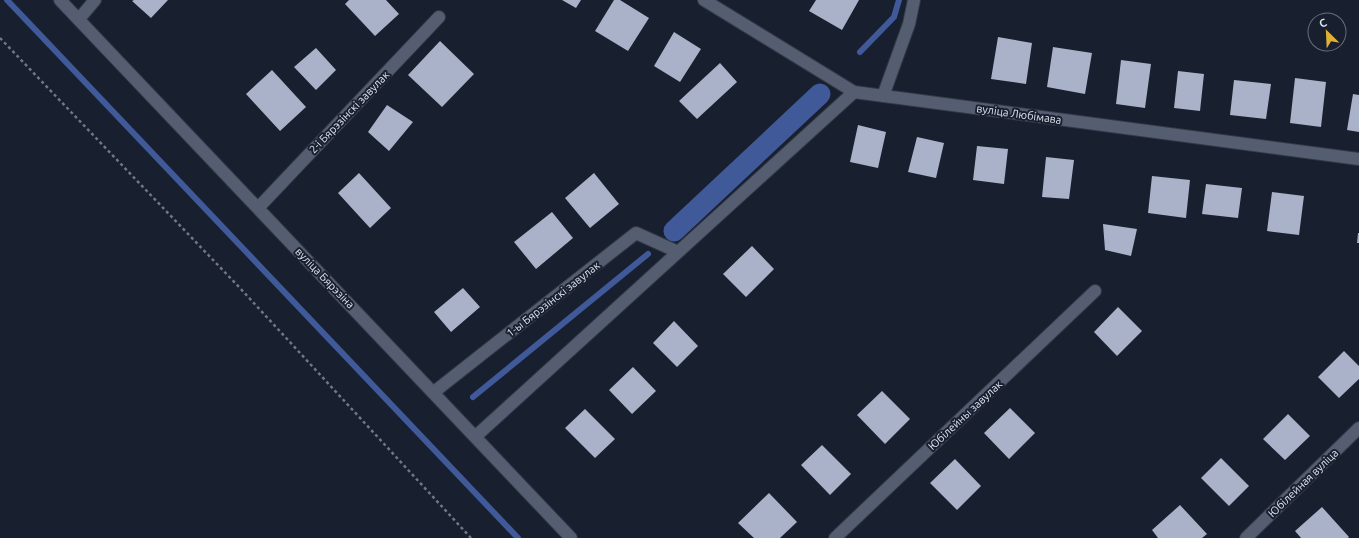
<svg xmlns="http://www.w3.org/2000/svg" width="1359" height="538" font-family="Ubuntu,sans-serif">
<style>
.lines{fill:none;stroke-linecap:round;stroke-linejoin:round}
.stream{stroke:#405999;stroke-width:6}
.canal{stroke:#405999;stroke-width:21}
.building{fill:#a9b2c8}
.minor-casing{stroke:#343947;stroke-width:14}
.path{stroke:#717785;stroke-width:2.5;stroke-dasharray:3 3;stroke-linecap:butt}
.minor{stroke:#555e71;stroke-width:12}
.labels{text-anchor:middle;stroke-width:4;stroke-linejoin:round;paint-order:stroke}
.street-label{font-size:11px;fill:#dfe4f0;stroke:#181f2f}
</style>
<rect width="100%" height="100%" fill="#181f2f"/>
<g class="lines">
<path class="stream" d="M 7,0 L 518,538
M 860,52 L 894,17 L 899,0
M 473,397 L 648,254"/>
<path class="canal" d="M 674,231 L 820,94"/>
</g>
<path class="building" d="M 134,0 L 168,0 L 151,18 L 132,1 Z
M 349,0 L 386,0 L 399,14 L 375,36 L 345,4 Z
M 562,0 L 581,0 L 576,8 Z
M 614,0 L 620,0 L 649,18 L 628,51 L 595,31 Z
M 816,0 L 859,0 L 842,30 L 809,11 Z
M 674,32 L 701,49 L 680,82 L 654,66 Z
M 998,37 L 1032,43 L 1026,84 L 991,79 Z
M 440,41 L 474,74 L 442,107 L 408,75 Z
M 1053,47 L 1092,53 L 1085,94 L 1047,87 Z
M 316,48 L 336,70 L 316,90 L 294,67 Z
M 1121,60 L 1151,64 L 1145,108 L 1116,104 Z
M 720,63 L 737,82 L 697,119 L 679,101 Z
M 272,70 L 306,107 L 280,131 L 246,94 Z
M 1178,71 L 1204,74 L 1200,111 L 1174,108 Z
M 1295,78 L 1326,82 L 1321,127 L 1290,123 Z
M 1234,80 L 1271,84 L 1266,119 L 1230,115 Z
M 1353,94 L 1359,95 L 1359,132 L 1347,130 Z
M 387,105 L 413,122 L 389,151 L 368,132 Z
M 858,125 L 886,132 L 878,168 L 850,162 Z
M 917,137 L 944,143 L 936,178 L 908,172 Z
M 977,146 L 1008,149 L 1004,184 L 973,180 Z
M 1046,157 L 1074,160 L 1069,199 L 1042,197 Z
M 359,173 L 391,208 L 370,228 L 338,193 Z
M 594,173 L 619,204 L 590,228 L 565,198 Z
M 1152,176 L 1190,180 L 1186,218 L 1148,213 Z
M 1206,184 L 1242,188 L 1238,218 L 1202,214 Z
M 1272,192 L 1304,196 L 1299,235 L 1267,231 Z
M 552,212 L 573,238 L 536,269 L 514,242 Z
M 1103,224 L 1137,229 L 1131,256 L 1105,250 Z
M 1358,233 L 1359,233 L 1359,243 L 1357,243 Z
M 752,246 L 774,269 L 746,297 L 723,274 Z
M 463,288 L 480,307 L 451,332 L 434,312 Z
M 1118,307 L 1142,331 L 1117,356 L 1094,332 Z
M 674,321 L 698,346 L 677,367 L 653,343 Z
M 1344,351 L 1359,366 L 1359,379 L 1339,398 L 1318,377 Z
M 633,367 L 656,391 L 632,414 L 609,390 Z
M 882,391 L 910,419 L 885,444 L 857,415 Z
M 1010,408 L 1035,433 L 1009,459 L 984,433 Z
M 585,409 L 615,439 L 595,458 L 565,428 Z
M 1288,414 L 1310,436 L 1285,460 L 1263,439 Z
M 822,445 L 851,474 L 830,495 L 801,465 Z
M 1221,458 L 1249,486 L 1229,506 L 1201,478 Z
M 955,459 L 981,486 L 957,510 L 930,483 Z
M 769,493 L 797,522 L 780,538 L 754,538 L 738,523 Z
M 1180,505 L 1207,534 L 1202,538 L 1158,538 L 1152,530 Z
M 1322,507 L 1349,537 L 1348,538 L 1301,538 L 1295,531 Z"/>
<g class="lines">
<defs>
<path id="minor" d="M 60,0 L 571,538
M 704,0 L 854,92 L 1359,159
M 79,19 L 95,0
M 883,96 L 909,24 L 914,0
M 258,208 L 439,17
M 434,392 L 636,233 L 678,252
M 476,436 L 854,92
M 835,538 L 1095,291
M 1246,538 L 1359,428"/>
</defs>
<use href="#minor" class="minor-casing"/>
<path class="path" d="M 0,38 L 239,287 L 471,538"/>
<use href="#minor" class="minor"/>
</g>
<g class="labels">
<g class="street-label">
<text transform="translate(349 112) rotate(-46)" y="4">2-і Бярэзінскі завулак</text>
<text transform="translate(1019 114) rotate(8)" y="4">вуліца Любімава</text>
<text transform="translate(325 278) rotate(46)" y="4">вуліца Бярэзіна</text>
<text transform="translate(553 299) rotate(-38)" y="4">1-ы Бярэзінскі завулак</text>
<text transform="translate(965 415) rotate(-43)" y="4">Юбілейны завулак</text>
<text transform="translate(1303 483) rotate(-44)" y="4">Юбілейная вуліца</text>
</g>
</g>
<g transform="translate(1327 32) rotate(336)"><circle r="19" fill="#181f2f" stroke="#686e7c"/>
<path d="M0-3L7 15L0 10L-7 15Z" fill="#dfb034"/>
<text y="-6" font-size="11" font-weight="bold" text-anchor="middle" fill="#dfe4f0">С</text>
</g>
</svg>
